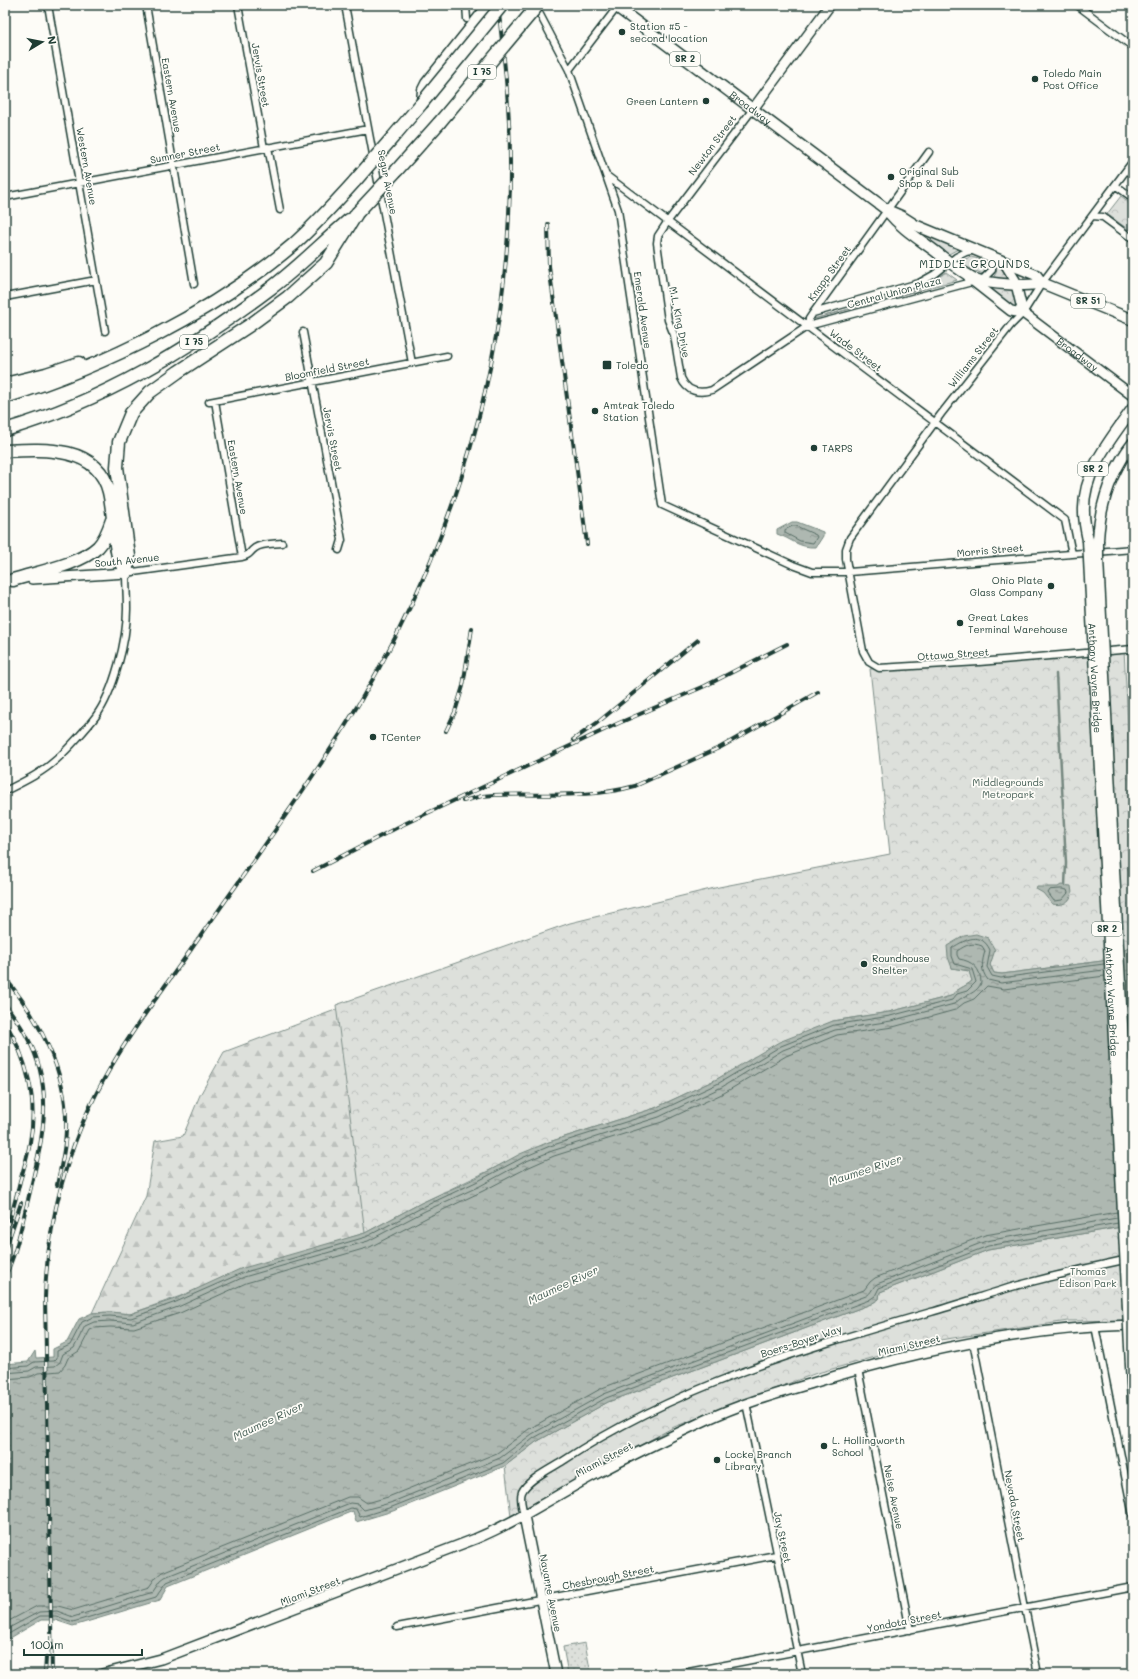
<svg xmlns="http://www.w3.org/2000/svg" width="1138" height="1679" font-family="Mali,sans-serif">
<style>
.forest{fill:url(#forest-firs);stroke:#7e8e88}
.park{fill:url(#park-crowns);stroke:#7e8e88}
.garden{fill:url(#garden-dots);stroke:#7e8e88}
.water{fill:url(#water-ripples);stroke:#75877f}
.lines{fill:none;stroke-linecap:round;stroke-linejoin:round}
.shore{stroke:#586e66;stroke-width:1}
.stream{stroke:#75877f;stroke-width:2.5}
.street-casing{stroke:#1f3d34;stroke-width:9}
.secondary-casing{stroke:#1f3d34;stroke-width:12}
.primary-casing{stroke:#1f3d34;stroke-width:13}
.highway-casing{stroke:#1f3d34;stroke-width:15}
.street{stroke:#fdfcf7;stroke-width:6}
.secondary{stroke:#fdfcf7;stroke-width:9}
.primary{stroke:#fdfcf7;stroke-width:10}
.highway{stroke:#fdfcf7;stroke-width:12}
.rail-casing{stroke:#1f3d34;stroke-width:4}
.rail{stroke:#fdfcf7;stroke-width:2.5;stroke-dasharray:8;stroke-linecap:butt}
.primary-bridge-casing{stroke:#1f3d34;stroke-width:13;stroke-linecap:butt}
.highway-bridge-casing{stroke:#1f3d34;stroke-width:15;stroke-linecap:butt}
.primary-bridge{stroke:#fdfcf7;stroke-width:10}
.highway-bridge{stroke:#fdfcf7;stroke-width:12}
.poi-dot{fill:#1f3d34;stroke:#fdfcf7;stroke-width:1.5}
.labels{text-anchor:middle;stroke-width:3.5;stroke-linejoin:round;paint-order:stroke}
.shield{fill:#fdfcf7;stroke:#62766e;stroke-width:1}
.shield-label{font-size:9px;font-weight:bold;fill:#1f3d34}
.poi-label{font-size:10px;fill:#1f3d34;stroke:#fdfcf7;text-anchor:start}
.street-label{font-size:10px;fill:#1f3d34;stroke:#fdfcf7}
.park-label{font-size:10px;fill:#455e55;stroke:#fdfcf7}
.neighbourhood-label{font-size:11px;letter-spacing:1px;fill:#1f3d34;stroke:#fdfcf7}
.water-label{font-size:11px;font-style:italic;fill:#435c53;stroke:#fdfcf7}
</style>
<defs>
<pattern id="forest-firs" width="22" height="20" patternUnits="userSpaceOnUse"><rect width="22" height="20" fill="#dde0db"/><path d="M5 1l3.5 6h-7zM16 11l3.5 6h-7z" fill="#bdc1bd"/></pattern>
<pattern id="park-crowns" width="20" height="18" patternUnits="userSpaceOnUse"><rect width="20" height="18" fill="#dde0db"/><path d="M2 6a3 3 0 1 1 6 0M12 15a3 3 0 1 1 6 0" fill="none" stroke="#bdc1bd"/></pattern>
<pattern id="garden-dots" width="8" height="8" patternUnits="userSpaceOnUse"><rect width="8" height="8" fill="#dde0db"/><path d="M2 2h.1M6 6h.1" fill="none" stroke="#bdc1bd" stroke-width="1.8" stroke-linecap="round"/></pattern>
<pattern id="water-ripples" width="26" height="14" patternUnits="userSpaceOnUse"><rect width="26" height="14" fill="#aeb8b1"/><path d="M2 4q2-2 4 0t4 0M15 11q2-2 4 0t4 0" fill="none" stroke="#8d9791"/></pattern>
</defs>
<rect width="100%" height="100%" fill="#fdfcf7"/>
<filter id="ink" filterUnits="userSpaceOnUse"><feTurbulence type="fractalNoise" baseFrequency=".025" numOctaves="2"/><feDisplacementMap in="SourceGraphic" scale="8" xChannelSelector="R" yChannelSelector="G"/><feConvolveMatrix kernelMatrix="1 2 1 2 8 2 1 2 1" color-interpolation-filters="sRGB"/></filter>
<g filter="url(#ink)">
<path class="forest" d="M 367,998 L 421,1203 L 365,1233 L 313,1249 L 130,1314 L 110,1312 L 92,1313 L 146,1196 L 155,1141 L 183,1136 L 200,1095 L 224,1052 Z"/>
<path class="park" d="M 1121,196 L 1133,205 L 1133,233 L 1107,214 Z
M 926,235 L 958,247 L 958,249 L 949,254 L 947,254 L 925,237 Z
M 971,257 L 986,261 L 987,267 L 983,274 L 964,266 L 963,263 L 965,259 Z
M 997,264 L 1002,267 L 1009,279 L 993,278 L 996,273 Z
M 946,272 L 957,280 L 810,320 L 916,290 L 930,283 Z
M 991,288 L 1012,290 L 1019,309 L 1018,311 L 989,289 Z
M 1124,650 L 1133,817 L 1133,946 L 1102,961 L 1002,974 L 994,973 L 990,965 L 994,950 L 952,968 L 969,971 L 972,981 C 965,987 956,989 951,996 L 889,1012 L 833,1021 L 717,1079 L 655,1108 L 549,1142 L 421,1203 L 365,1233 L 336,1005 L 570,923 L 719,887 L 890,854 L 870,669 Z
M 1133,1225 L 1133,1320 L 1068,1321 L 933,1341 L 814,1374 L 674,1427 L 511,1516 L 505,1466 L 536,1442 L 608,1402 L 871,1304 L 879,1299 L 880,1292 L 988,1250 Z"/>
<path class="garden" d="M 585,1643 L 591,1674 L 568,1674 L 563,1647 Z"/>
<path class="water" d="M 792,522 L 797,522 L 823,532 L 823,536 L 816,547 C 798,548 792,539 777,534 L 777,530 Z
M 1061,885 L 1071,886 L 1072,893 C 1070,903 1062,906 1052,904 L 1043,893 L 1036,889 L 1037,887 L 1058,887 Z
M 976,934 L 988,938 L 995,950 L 990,965 L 994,973 L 1002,974 L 1102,961 L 1133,946 L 1133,1225 L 988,1250 L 880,1292 L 879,1299 L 871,1304 L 608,1402 L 536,1442 L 505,1466 L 393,1511 L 356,1522 L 353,1511 L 168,1586 L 160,1600 L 73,1626 L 55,1620 L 41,1620 L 5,1641 L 5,1364 L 28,1362 L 35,1351 L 36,1358 L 53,1357 L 53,1349 L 67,1342 L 79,1319 L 92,1313 L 110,1312 L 130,1314 L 175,1299 L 240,1269 L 365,1233 L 421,1203 L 476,1178 L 520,1154 L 549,1142 L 655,1108 L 717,1079 L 779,1042 L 833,1021 L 889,1012 L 951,996 C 956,989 965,987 972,981 L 969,971 L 952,968 L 948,957 L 947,946 L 964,936 Z"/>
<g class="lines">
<path class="shore" d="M 793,526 L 796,526 L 816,535 L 817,537 L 813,543 L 800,541 L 785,533 L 785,530 Z
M 1062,889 L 1067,890 L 1068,893 L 1062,900 L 1054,901 L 1048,893 L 1050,890 Z
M 5,1368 L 28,1366 L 34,1362 L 54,1361 L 57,1358 L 57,1351 L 70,1345 L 82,1322 L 93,1317 L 110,1316 L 131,1318 L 176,1302 L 242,1273 L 366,1237 L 423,1207 L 478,1181 L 522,1158 L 550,1146 L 657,1112 L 719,1083 L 781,1046 L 834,1025 L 890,1016 L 952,1000 L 957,994 L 967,991 L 976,982 L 972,969 L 955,964 L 952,956 L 952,948 C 966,939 981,931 990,950 L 987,967 L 992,976 L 1001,978 L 1104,964
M 5,1373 L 29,1371 L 36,1367 L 55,1366 L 60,1362 L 63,1354 L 74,1348 L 85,1326 L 94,1322 L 110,1321 L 133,1323 L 178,1307 L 244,1277 L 368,1241 L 425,1211 L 480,1186 L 524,1162 L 552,1151 L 659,1117 L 722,1087 L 783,1050 L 835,1030 L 891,1021 L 954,1004 C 957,1002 959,999 962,998 C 970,994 978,991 981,983 C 981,968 972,961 959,959 L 957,955 L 957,951 C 966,945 972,942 982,946 L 985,951 C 982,962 980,970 988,980 L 1001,983 L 1104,970
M 5,1379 L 30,1377 L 38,1373 L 60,1371 L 65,1365 L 68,1358 L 79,1351 L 90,1330 L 95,1328 L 110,1327 L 134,1328 L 180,1313 L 246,1283 L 370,1247 L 428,1217 L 483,1191 L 527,1168 L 554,1156 L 662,1122 L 724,1093 L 786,1056 L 837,1035 L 893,1027 L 955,1010 L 964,1003 L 974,999 L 987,986 L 1004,989 L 1105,976
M 5,1623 L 37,1606 L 58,1606 L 73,1610 L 149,1587 L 156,1577 L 162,1572 L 348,1497 L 358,1497 L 367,1503 L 388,1497 L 497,1453 L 529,1429 L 602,1388 L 864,1290 L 870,1282 L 875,1278 L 985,1235 L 1117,1212
M 5,1630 L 39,1612 L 57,1611 L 73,1617 L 153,1592 L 161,1580 L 165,1577 L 350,1503 L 358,1504 L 364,1510 L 390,1503 L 500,1458 L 532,1434 L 604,1394 L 866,1296 C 872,1293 872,1287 877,1284 L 986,1241 L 1117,1218
M 5,1636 L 40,1616 L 56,1616 L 73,1622 L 156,1597 L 167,1582 L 351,1508 L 356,1509 L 360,1517 L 392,1507 L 503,1463 L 534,1438 L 606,1398 L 869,1300 L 875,1296 L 879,1288 L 988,1246 L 1118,1223"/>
<path class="stream" d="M 1056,674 L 1066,863 L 1065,886"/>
<defs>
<path id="street" d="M 48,5 L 105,331
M 146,5 L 194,284
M 238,5 L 264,148
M 345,5 L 412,363
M 466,5 L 467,19
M 1077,5 L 1133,47
M 536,7 L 569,70 L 618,210 L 662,505 L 793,565 L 812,572 L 849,572 L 1133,549
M 569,70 L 618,6
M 753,109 L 668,221 L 658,236 L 657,243 L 668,320 L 674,335 L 681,378 C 687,392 699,394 712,390 L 808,326 L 983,279 L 992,270 L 991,256
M 268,147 L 280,210
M 1133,161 L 1042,283 L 1023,313 L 1011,325 L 941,414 L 850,538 L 846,549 L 846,559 L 863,651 L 869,662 L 879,668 L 979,662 L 1133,649
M 607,176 L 1065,520 L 1072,554
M 1115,185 L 1133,198
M 5,197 L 368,129
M 1093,216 L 1103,217 L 1133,239
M 5,297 L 96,280
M 813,313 L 919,283 L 935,274 L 956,257 L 966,252 L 975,250
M 808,326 L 809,319 L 813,313 L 929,152
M 303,332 L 342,540 L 339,550
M 215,401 L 242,557
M 209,402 L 447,356
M 5,791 C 23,782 42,773 57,759 C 68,749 87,728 96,716 C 114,691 127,640 127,609 C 127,597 126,585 126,573 L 242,557 C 252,554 248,553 255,548 C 262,543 274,544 282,543
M 1095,1326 L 1133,1516
M 973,1342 L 1038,1674
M 858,1369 L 910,1630
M 746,1403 L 802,1674
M 524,1516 C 523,1508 519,1499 522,1492 C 527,1480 552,1468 563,1461 C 674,1387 803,1349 931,1312 C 960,1304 990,1293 1019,1285 C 1057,1275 1095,1266 1133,1258
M 397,1627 L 776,1555
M 678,1674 L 1133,1587"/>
<g id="secondary">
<path d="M 753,109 L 830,5"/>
<path d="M 1004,262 L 1015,280 L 1023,313"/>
<path id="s1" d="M 969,278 L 1011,311 L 1023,313 L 1133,396"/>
<path d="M 32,579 L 126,573"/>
<path d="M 524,1516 L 556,1674"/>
<path d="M 102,1674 L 161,1659 L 475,1539 C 516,1522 552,1498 590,1477 C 628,1457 667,1438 706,1420 C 742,1403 779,1393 816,1382 C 918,1350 1025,1328 1133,1325"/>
</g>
<g id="primary">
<path id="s2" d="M 614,5 L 887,210 L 901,216 L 915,225 L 1036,275 L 1042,283 L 1133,320"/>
<path d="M 888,212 C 901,228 919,239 935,251 C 948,261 961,272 975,279 C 988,284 1030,287 1042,283"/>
<path d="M 1088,540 C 1086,531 1084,522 1084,513 C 1082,472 1111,439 1133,408"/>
<path d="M 1098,540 C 1100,504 1111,471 1133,443"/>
</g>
<path id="highway" d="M 423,102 L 424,90 L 427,84 L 490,5
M 393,137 L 421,104
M 397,170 L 439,123
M 5,384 L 46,374 L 79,363
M 5,397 C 105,366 214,312 294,244 C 316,224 336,202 355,181
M 5,430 C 103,401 190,349 271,288 C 299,267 323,242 349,220
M 5,451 C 42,449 98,445 109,492 C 114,513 113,535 118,556 C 120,562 123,567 126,573
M 126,573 L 129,556 L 117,467 L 119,442 L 131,413 L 150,392 L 178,372 L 250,325 L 288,297 L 326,263 L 357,213
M 13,580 C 38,572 79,565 98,547 C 105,540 109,529 112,520"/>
</defs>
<use href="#street" class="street-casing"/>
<use href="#secondary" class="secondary-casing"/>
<use href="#primary" class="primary-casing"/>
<use href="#highway" class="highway-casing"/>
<use href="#street" class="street"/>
<use href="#secondary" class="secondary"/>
<use href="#primary" class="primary"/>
<use href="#highway" class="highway"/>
<defs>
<path id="rail" d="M 548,224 L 549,266 L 587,544
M 446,731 L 455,712 L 463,686 L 472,628
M 573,740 L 597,723 L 698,640
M 463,801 L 482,796 L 494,795 C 541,793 589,799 635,786 L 721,747 L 818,692
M 313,871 L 402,825 L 619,723 L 705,686 L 787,644
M 5,978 C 39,1019 68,1073 66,1128 C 66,1148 61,1166 57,1185
M 5,1004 C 13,1015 21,1025 27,1037 C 57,1091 41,1144 28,1200 C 21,1226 17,1252 5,1276
M 5,1022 C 27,1058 38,1100 30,1142 C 28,1155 24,1168 20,1181 C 16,1198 12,1216 5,1231
M 5,1250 L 21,1203
M 45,1674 L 46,1658
M 52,1674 L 45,1298 C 47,1223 67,1146 103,1081 C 128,1035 160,993 190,951 C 233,889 278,828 320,765 C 442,584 512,380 510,160 C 510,108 504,57 498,5"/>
</defs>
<use href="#rail" class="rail-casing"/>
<use href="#rail" class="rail"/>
<defs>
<g id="primary-bridge">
<path id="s3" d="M 1088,540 L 1133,1404"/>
<path d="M 1098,540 L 1098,559 L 1133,1237"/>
</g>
<path id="highway-bridge" d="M 421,104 L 502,5
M 439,123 L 538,5
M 355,181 L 393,137
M 357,213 L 397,170"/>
</defs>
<use href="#primary-bridge" class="primary-bridge-casing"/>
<use href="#highway-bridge" class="highway-bridge-casing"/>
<use href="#primary-bridge" class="primary-bridge"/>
<use href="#highway-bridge" class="highway-bridge"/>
</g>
</g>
<g class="poi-dot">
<circle cx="622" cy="32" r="4"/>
<circle cx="1035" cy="79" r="4"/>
<circle cx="706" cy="101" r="4"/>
<circle cx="891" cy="177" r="4"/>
<rect x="602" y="360" width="10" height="10" rx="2"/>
<circle cx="595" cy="411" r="4"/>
<circle cx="814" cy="448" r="4"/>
<circle cx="1051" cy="586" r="4"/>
<circle cx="960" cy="623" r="4"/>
<circle cx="373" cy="737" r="4"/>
<circle cx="864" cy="964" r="4"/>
<circle cx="824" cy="1446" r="4"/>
<circle cx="717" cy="1460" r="4"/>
</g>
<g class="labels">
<g class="shield">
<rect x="670" y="52" width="30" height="14" rx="3"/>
<rect x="468" y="65" width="28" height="14" rx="3"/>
<rect x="1071" y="294" width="34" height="14" rx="3"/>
<rect x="180" y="335" width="28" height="14" rx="3"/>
<rect x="1078" y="462" width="30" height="14" rx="3"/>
<rect x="1092" y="922" width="30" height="14" rx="3"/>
</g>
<g class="shield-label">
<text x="685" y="62">SR 2</text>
<text x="482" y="75">I 75</text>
<text x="1088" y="304">SR 51</text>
<text x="194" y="345">I 75</text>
<text x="1093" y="472">SR 2</text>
<text x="1107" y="932">SR 2</text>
</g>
<g class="poi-label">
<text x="630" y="30">Station #5 -<tspan x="630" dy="12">second location</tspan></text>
<text x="1043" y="77">Toledo Main<tspan x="1043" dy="12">Post Office</tspan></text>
<text x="698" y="105" text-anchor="end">Green Lantern</text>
<text x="899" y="175">Original Sub<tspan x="899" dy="12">Shop &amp; Deli</tspan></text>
<text x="616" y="369">Toledo</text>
<text x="603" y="409">Amtrak Toledo<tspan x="603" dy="12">Station</tspan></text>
<text x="822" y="452">TARPS</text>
<text x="1043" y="584" text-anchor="end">Ohio Plate<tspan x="1043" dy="12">Glass Company</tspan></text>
<text x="968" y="621">Great Lakes<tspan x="968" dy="12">Terminal Warehouse</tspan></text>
<text x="381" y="741">TCenter</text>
<text x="872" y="962">Roundhouse<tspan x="872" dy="12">Shelter</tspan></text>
<text x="832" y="1444">L. Hollingworth<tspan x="832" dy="12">School</tspan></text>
<text x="725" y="1458">Locke Branch<tspan x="725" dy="12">Library</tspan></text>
</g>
<g class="street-label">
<text transform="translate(261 75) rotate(80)" y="4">Jervis Street</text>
<text transform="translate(172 95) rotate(80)" y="4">Eastern Avenue</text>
<text dy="4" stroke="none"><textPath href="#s2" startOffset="171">Broadway</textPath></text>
<text transform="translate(712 145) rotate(-53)" y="4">Newton Street</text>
<text transform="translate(185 153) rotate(-11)" y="4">Sumner Street</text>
<text transform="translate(87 166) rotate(80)" y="4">Western Avenue</text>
<text transform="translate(388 182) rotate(79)" y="4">Segur Avenue</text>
<text transform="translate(829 273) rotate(-54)" y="4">Knapp Street</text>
<text transform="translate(894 292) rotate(-15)" y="4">Central Union Plaza</text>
<text transform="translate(643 310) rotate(82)" y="4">Emerald Avenue</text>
<text transform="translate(680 322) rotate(79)" y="4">M.L. King Drive</text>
<text transform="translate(856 350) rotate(37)" y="4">Wade Street</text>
<text dy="4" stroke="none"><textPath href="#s1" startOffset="134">Broadway</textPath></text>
<text transform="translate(973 357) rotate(-52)" y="4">Williams Street</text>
<text transform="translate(327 369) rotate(-11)" y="4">Bloomfield Street</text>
<text transform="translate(333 439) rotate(79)" y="4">Jervis Street</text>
<text transform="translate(238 477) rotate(80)" y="4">Eastern Avenue</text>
<text transform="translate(990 550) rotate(-5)" y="4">Morris Street</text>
<text transform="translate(127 560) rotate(-6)" y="4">South Avenue</text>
<text transform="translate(953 654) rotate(-4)" y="4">Ottawa Street</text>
<text dy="4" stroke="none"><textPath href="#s3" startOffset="138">Anthony Wayne Bridge</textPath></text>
<text dy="4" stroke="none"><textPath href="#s3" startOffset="462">Anthony Wayne Bridge</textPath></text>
<text transform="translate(801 1341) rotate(-18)" y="4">Boers-Boyer Way</text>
<text transform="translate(909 1345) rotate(-13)" y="4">Miami Street</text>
<text transform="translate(604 1459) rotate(-28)" y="4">Miami Street</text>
<text transform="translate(894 1497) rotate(79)" y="4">Neise Avenue</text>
<text transform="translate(1015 1506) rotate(79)" y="4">Nevada Street</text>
<text transform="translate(783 1537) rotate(78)" y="4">Jay Street</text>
<text transform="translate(608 1577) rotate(-11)" y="4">Chesbrough Street</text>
<text transform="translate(310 1591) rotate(-21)" y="4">Miami Street</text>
<text transform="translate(551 1593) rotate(79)" y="4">Navarre Avenue</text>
<text transform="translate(904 1621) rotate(-11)" y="4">Yondota Street</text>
</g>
<g class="park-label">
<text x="1008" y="786">Middlegrounds<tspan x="1008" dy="12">Metropark</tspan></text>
<text x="1088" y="1275">Thomas<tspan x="1088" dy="12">Edison Park</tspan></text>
</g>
<g class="neighbourhood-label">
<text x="975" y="268">MIDDLE GROUNDS</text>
</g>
<g class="water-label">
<text transform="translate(865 1170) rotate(-18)" y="4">Maumee River</text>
<text transform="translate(563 1285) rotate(-25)" y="4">Maumee River</text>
<text transform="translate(268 1421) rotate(-25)" y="4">Maumee River</text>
</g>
</g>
<rect width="1138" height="1679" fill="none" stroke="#fdfcf7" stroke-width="20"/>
<rect x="10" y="10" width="1118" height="1659" fill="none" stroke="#1f3d34" stroke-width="1.5" filter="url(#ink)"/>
<g transform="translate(42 42) rotate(80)" stroke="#fdfcf7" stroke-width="3" paint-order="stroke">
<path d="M0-3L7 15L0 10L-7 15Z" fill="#1f3d34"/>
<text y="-6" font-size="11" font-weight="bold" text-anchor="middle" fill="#1f3d34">N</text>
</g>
<path d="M24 1649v6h118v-6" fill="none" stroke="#1f3d34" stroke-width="2"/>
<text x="30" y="1649" font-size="12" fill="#1f3d34" stroke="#fdfcf7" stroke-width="3" paint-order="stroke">100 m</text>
</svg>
